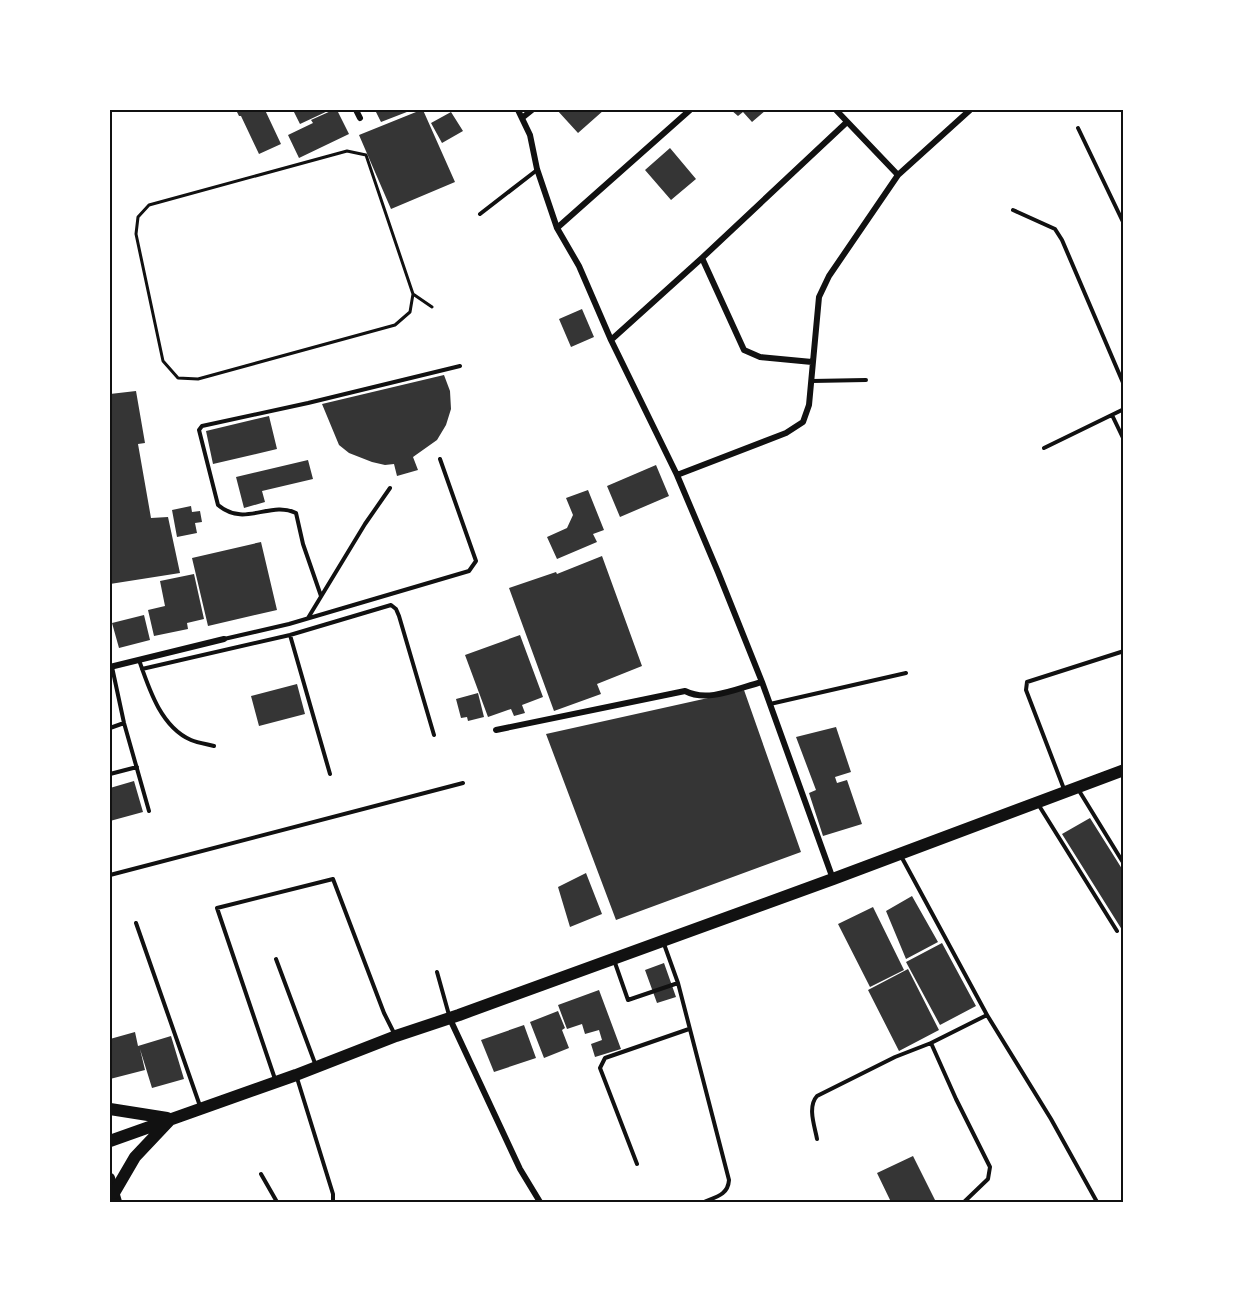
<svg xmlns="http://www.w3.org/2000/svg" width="1233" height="1312" font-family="Raleway,sans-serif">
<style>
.building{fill:#353535}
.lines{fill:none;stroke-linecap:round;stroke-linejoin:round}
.path{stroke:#111;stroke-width:3}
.service{stroke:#111;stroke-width:4}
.minor{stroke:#111;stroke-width:6}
.secondary{stroke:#111;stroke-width:10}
.primary{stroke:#111;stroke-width:12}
.neatline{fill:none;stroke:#111;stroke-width:2}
</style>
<rect width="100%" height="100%" fill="#fff"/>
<path class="building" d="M 236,110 L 265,110 L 281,144 L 259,154 L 241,116 L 239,116 Z
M 293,110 L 330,110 L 300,124 Z
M 333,110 L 337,110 L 349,134 L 299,158 L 288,135 L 313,123 L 311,120 Z
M 375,110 L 412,110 L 381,122 Z
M 421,110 L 423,110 L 455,182 L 391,209 L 359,135 Z
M 557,110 L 604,110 L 578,133 Z
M 731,110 L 766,110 L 752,122 L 743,112 L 738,116 Z
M 451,112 L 463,131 L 442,143 L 431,123 Z
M 670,148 L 696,179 L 671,200 L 645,170 Z
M 582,309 L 594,337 L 571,347 L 559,319 Z
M 444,375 L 450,391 L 451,409 L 446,425 L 437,440 L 413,457 L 418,470 L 397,476 L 394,464 L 385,465 L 372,462 L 349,453 L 339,445 L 322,404 Z
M 136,391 L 145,443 L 138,444 L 151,518 L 168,517 L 180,573 L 110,584 L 110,394 Z
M 269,416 L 277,449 L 213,464 L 206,431 Z
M 308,460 L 313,479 L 262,491 L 265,502 L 244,508 L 236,477 Z
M 656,465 L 669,496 L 620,517 L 607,486 Z
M 588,490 L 604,530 L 593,534 L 597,542 L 557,559 L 547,537 L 567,528 L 573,515 L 566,498 Z
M 191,506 L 192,512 L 200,511 L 202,522 L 195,523 L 197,533 L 177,537 L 172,510 Z
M 261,542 L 277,610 L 208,626 L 192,558 Z
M 602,556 L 642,666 L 597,684 L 601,694 L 554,711 L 509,588 L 556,572 L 557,574 Z
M 194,574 L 204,619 L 187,623 L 188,629 L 154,636 L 148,610 L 165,606 L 160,581 Z
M 144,615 L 150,640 L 119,648 L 112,623 Z
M 520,635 L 543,697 L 522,705 L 525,713 L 514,716 L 511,709 L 488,717 L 465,655 Z
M 297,684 L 305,714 L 259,726 L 251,696 Z
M 744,690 L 801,852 L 616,920 L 546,734 Z
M 478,693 L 484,717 L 468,721 L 467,717 L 461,718 L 456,699 Z
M 836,727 L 851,772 L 835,777 L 837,783 L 847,780 L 862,824 L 823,836 L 809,793 L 816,790 L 796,737 Z
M 134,781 L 143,812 L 110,821 L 110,788 Z
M 1090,818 L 1124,872 L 1124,933 L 1062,834 Z
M 586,873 L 602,914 L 570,927 L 558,887 Z
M 912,896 L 938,942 L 906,959 L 886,911 Z
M 873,907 L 904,970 L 870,987 L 838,924 Z
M 942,943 L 976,1006 L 940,1025 L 906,962 Z
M 664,963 L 676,997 L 657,1003 L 645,970 Z
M 908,969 L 939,1030 L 899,1051 L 868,990 Z
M 599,990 L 621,1049 L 595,1057 L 591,1044 L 602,1040 L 599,1030 L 585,1034 L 582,1024 L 567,1029 L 558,1005 Z
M 558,1011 L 565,1028 L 562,1030 L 569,1048 L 544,1058 L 530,1022 Z
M 524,1025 L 536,1058 L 494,1072 L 481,1040 Z
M 135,1032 L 138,1046 L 171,1036 L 184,1079 L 152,1088 L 140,1049 L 145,1070 L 110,1079 L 110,1039 Z
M 913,1156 L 935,1200 L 930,1202 L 891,1202 L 877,1173 Z"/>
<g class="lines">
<path class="path" d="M 347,151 L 366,155 L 413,294 L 410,312 L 395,325 L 198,379 L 178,378 L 163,361 L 136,234 L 138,217 L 149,205 Z
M 413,294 L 432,307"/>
<path class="service" d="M 1078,128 L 1124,224
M 1013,210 L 1055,229 L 1062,240 L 1124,385
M 480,214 L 537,170
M 812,381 L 866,380
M 1112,415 L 1124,440
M 1044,448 L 1124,409
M 321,596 L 303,544 L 296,513 C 270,500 245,528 218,505 L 199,430 L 202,426 L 308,403 L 460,366
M 308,618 L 365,524 L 390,488
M 290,635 L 330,774
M 224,639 L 289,624 L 469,571 L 476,561 L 440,459
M 139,660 C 149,689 161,727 191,740 C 198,743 206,744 214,746
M 112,667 L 124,723 L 149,811
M 142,669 L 290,635 L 391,605 L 396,609 L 399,616 L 434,735
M 770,704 L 906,673
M 110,728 L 124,723
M 110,774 L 137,767
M 1064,789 L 1026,690 L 1027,682 L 1124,651
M 1078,789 L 1124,864
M 1038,804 L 1117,931
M 901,856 L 987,1015 L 1051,1119 L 1097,1202
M 110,875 L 463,783
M 136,923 L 200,1106
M 664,944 L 678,983 L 729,1180 C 728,1195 716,1197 704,1202
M 276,959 L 316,1066
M 614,960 L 628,1000 L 678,983
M 437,972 L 449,1015
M 297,1078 L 333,1194 L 333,1202
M 275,1079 L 217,908 L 333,879 L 384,1013 L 394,1033
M 817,1139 C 815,1127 807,1107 817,1096 L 895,1057 L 931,1043
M 637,1164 L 600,1068 L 605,1058 L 689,1029
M 261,1174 L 277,1202
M 964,1202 L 988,1179 L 990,1167 L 956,1099 L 931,1043 L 987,1015"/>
<path class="minor" d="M 356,110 L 360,118
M 518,110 L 530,135 L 537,169 L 557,228 L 579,266 L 611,340 L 677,475 L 718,572 L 762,682 L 833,879
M 836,110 L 898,175
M 522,118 L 532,110
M 557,228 L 690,110
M 702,258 L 744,350 L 760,357 L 812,362
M 611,340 L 702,258 L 847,122
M 677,475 L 786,433 L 803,422 L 809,405 L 819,297 L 829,276 L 898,175 L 970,110
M 110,667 L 224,639
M 496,730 L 685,691 C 708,703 738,688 762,682
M 450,1019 L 520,1169 L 540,1202"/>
<path class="secondary" d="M 110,1178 L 117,1202"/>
<path class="primary" d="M 110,1109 L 167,1118
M 110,1141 L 296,1075 L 396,1036 L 459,1015 L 833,879 L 1124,770
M 114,1193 L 135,1157 L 169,1121"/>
</g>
<rect width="1233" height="1312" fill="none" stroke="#ffffff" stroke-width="222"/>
<rect x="111" y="111" width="1011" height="1090" class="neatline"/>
</svg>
